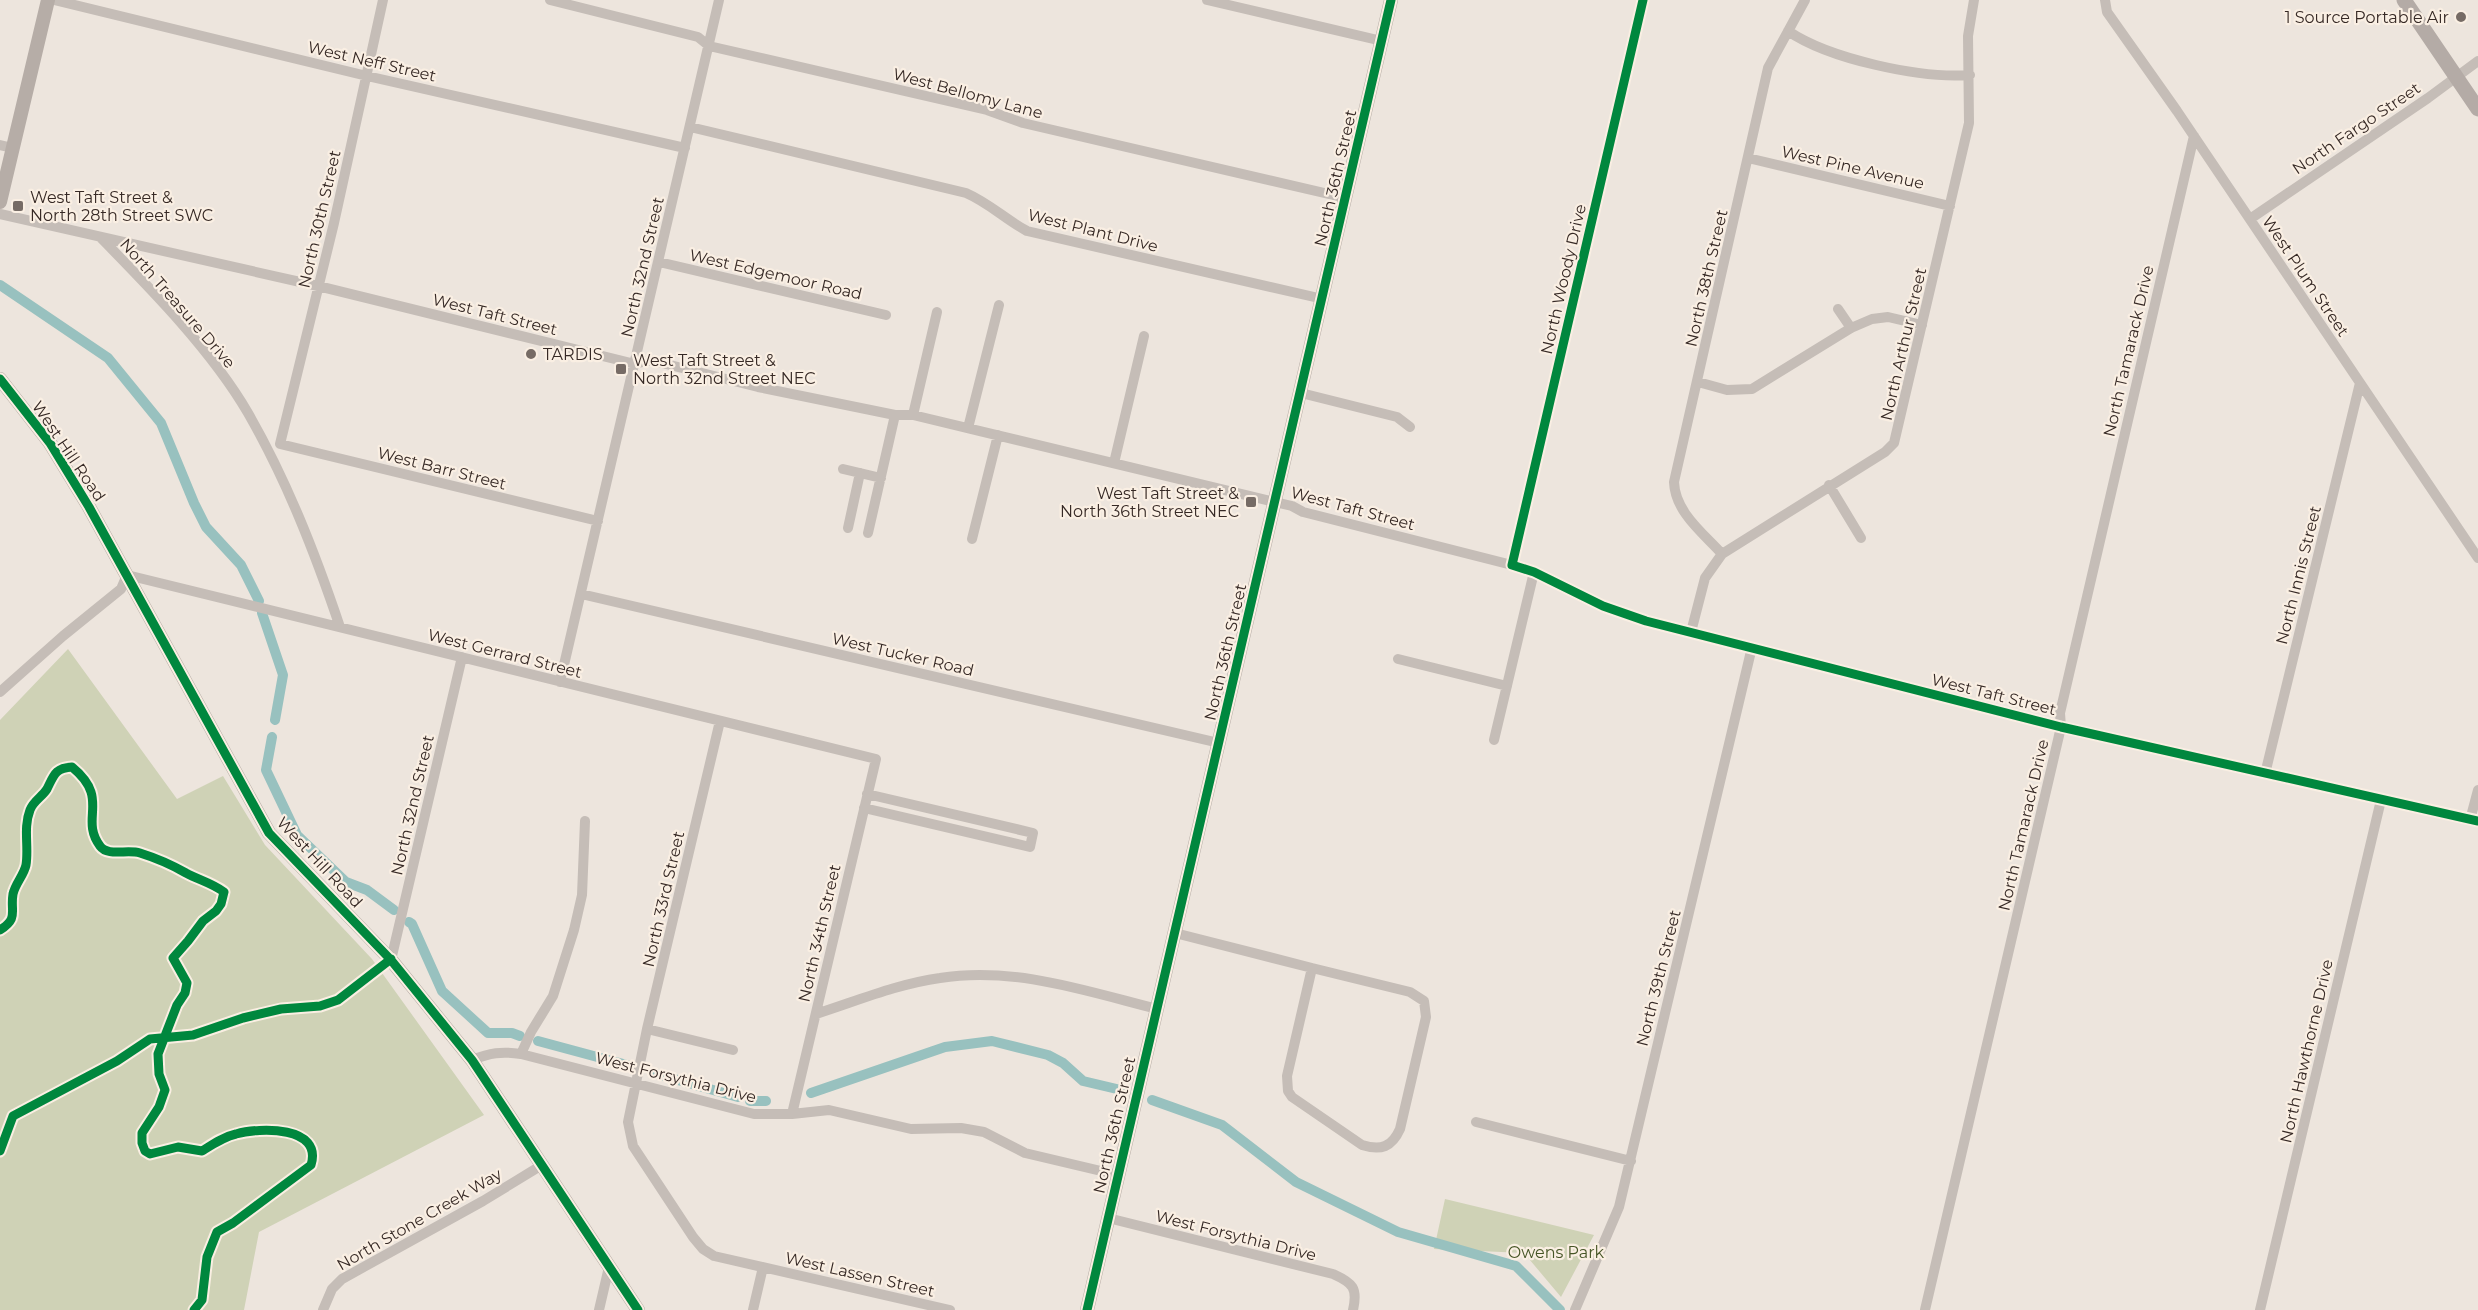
<svg xmlns="http://www.w3.org/2000/svg" width="2478" height="1310" font-family="Montserrat,sans-serif">
<style>
.green{fill:#cfd2b6}
.lines{fill:none;stroke-linecap:round;stroke-linejoin:round}
.canal{stroke:#98c1bf;stroke-width:10}
.street{stroke:#c5bdb7;stroke-width:10}
.secondary{stroke:#b6ada7;stroke-width:14}
.primary{stroke:#b4aba6;stroke-width:15}
.cycleway-casing{stroke:#faefe3;stroke-width:13}
.cycleway{stroke:#00873e;stroke-width:9}
.poi-dot{fill:#766b65;stroke:#faefe3;stroke-width:2}
.labels{text-anchor:middle;stroke-width:4.5;stroke-linejoin:round;paint-order:stroke}
.poi-label{font-size:16px;fill:#362925;stroke:#faefe3;text-anchor:start}
.street-label{font-size:16px;fill:#362925;stroke:#faefe3}
.park-label{font-size:16px;fill:#475627;stroke:#faefe3}
</style>
<rect width="100%" height="100%" fill="#ede5dd"/>
<path class="green" d="M 68,649 L 177,799 L 223,776 L 265,845 L 372,959 L 484,1115 L 259,1232 L 244,1310 L 0,1310 L 0,720 Z
M 1445,1199 L 1594,1235 L 1561,1297 L 1524,1253 L 1434,1249 Z"/>
<g class="lines">
<path class="canal" d="M 0,285 L 108,358 L 161,423 L 194,503 L 206,527 L 241,565 L 259,601
M 262,613 L 283,675 L 275,720
M 272,737 L 266,770 L 297,835 L 346,882 L 367,890 L 394,910
M 409,922 L 412,924 L 442,991 L 488,1033 L 512,1033 L 520,1036
M 538,1041 L 627,1065
M 653,1073 L 738,1097
M 811,1093 L 945,1047 L 992,1041 L 1048,1055 L 1063,1063 L 1083,1081 L 1121,1090
M 1152,1100 L 1222,1125 L 1296,1182 L 1398,1232 L 1516,1266 L 1560,1310
M 750,1101 L 766,1101"/>
<path class="street" d="M 54,0 L 367,76 L 685,148
M 550,0 L 698,37 L 709,46 L 987,110 L 1023,123 L 1346,198
M 1207,0 L 1382,41
M 2105,0 L 2107,12 L 2177,111 L 2478,558
M 1788,31 C 1829,59 1921,79 1970,75
M 690,127 L 966,193 C 989,203 1005,219 1027,231 L 1323,299
M 0,145 L 13,148
M 1748,158 L 1950,206
M 0,214 L 318,286 L 635,364 L 650,360 L 758,387 L 895,415 L 913,415 L 1275,502 L 1292,506 L 1303,512 L 1512,565 L 1534,572 L 1603,606 L 1646,621 L 2061,727 L 2478,821
M 2250,219 L 2428,98 L 2478,61
M 101,238 C 151,289 212,351 248,413 C 287,481 315,553 340,627
M 659,262 L 886,315
M 1838,309 L 1851,328
M 1698,382 L 1727,390 L 1752,389 L 1851,328 L 1872,319 L 1888,317 L 1922,325
M 1301,393 L 1397,417 L 1410,427
M 913,415 L 937,312
M 968,428 L 999,305
M 280,444 L 334,223 L 383,0
M 280,444 L 598,521
M 1114,463 L 1144,336
M 843,469 L 881,478
M 1829,485 L 1861,538
M 848,528 L 860,473
M 868,533 L 895,415
M 972,539 L 998,435
M 1722,554 C 1703,533 1675,512 1674,482 L 1768,68 L 1805,0
M 1512,565 L 1643,0
M 581,594 L 1219,743
M 1691,632 L 1705,578 L 1722,554 L 1885,452 L 1894,443 L 1969,123 L 1968,36 L 1974,0
M 1398,659 L 1507,686
M 560,682 L 719,0
M 0,692 L 63,636 L 121,589 L 127,575 L 876,759 L 792,1114
M 720,721 L 647,1029 L 628,1122 L 633,1146 L 693,1237 L 703,1249 L 714,1256 L 950,1310
M 1494,740 L 1534,572
M 2265,774 L 2360,383
M 864,808 L 1030,847 L 1033,833 L 867,794
M 2470,820 L 2478,790
M 1175,933 L 1312,968 L 1287,1076 L 1288,1091 L 1292,1097 L 1362,1145 C 1381,1151 1392,1147 1400,1129 L 1426,1017 L 1424,1001 L 1410,992 L 1312,968
M 391,960 L 462,657
M 816,1014 C 857,1001 897,984 940,978 C 1013,966 1086,991 1157,1009
M 647,1029 L 733,1050
M 521,1054 L 531,1032 L 553,996 L 574,930 L 582,895 L 585,821
M 472,1060 C 490,1053 501,1051 521,1054 L 754,1114 L 792,1114 L 829,1110 L 911,1129 L 961,1128 L 984,1132 L 1025,1153 L 1118,1175
M 1476,1122 L 1631,1161
M 1108,1218 L 1333,1274 C 1353,1283 1358,1288 1353,1310
M 323,1310 L 332,1289 L 342,1279 L 483,1201 L 542,1165
M 599,1310 L 609,1267
M 753,1310 L 763,1267
M 1575,1310 L 1619,1207 L 1752,647
M 1925,1310 L 2061,727 L 2060,713 L 2194,136
M 2260,1310 L 2381,800"/>
<path class="secondary" d="M 0,202 L 48,0
M 0,379 L 50,443 L 89,507 L 269,833 L 391,960 L 472,1060 L 638,1310
M 1087,1310 L 1391,0"/>
<path class="primary" d="M 2404,0 L 2478,109"/>
<defs>
<path id="cycleway" d="M 1643,0 L 1512,565 L 1534,572 L 1603,606 L 1646,621 L 2061,727 L 2478,821
M 0,379 L 50,443 L 89,507 L 269,833 L 391,960 L 472,1060 L 638,1310
M 0,930 C 19,918 10,912 13,894 C 15,884 24,875 26,865 C 29,847 23,828 30,810 C 33,801 42,797 47,789 C 54,775 55,768 72,767 C 111,799 79,818 100,846 C 108,857 127,849 140,853 C 156,858 172,865 186,873 C 199,880 212,883 224,892 L 221,904 L 216,911 L 203,921 L 188,941 L 173,958 L 187,983 L 185,993 L 177,1005 L 158,1054 L 159,1074 L 165,1090 L 159,1107 L 142,1133 L 142,1143 L 145,1151 L 150,1154 L 178,1147 L 202,1151 C 213,1144 223,1137 236,1134 C 260,1127 323,1126 311,1165 L 233,1223 L 217,1232 L 207,1257 L 202,1300 L 194,1310
M 0,1151 L 13,1116 L 117,1061 L 150,1039 L 193,1035 L 243,1018 L 281,1009 L 320,1006 L 338,1000 L 391,959
M 1087,1310 L 1391,0"/>
</defs>
<use href="#cycleway" class="cycleway-casing"/>
<use href="#cycleway" class="cycleway"/>
</g>
<g class="poi-dot">
<circle cx="2461" cy="17" r="6"/>
<rect x="12" y="200" width="12" height="12" rx="3"/>
<circle cx="531" cy="354" r="6"/>
<rect x="615" y="363" width="12" height="12" rx="3"/>
<rect x="1245" y="496" width="12" height="12" rx="3"/>
</g>
<g class="labels">
<g class="poi-label">
<text x="2449" y="23" text-anchor="end">1 Source Portable Air</text>
<text x="30" y="203">West Taft Street &amp;<tspan x="30" dy="18">North 28th Street SWC</tspan></text>
<text x="543" y="360">TARDIS</text>
<text x="633" y="366">West Taft Street &amp;<tspan x="633" dy="18">North 32nd Street NEC</tspan></text>
<text x="1239" y="499" text-anchor="end">West Taft Street &amp;<tspan x="1239" dy="18">North 36th Street NEC</tspan></text>
</g>
<g class="street-label">
<text transform="translate(372 61) rotate(13)" y="6">West Neff Street</text>
<text transform="translate(968 93) rotate(15)" y="6">West Bellomy Lane</text>
<text transform="translate(2356 128) rotate(-34)" y="6">North Fargo Street</text>
<text transform="translate(1853 167) rotate(13)" y="6">West Pine Avenue</text>
<text transform="translate(1335 178) rotate(-77)" y="6">North 36th Street</text>
<text transform="translate(319 219) rotate(-77)" y="6">North 30th Street</text>
<text transform="translate(1093 230) rotate(14)" y="6">West Plant Drive</text>
<text transform="translate(642 267) rotate(-77)" y="6">North 32nd Street</text>
<text transform="translate(776 274) rotate(13)" y="6">West Edgemoor Road</text>
<text transform="translate(2306 276) rotate(56)" y="6">West Plum Street</text>
<text transform="translate(1706 278) rotate(-77)" y="6">North 38th Street</text>
<text transform="translate(1563 279) rotate(-77)" y="6">North Woody Drive</text>
<text transform="translate(178 303) rotate(49)" y="6">North Treasure Drive</text>
<text transform="translate(495 314) rotate(14)" y="6">West Taft Street</text>
<text transform="translate(1903 344) rotate(-77)" y="6">North Arthur Street</text>
<text transform="translate(2128 351) rotate(-77)" y="6">North Tamarack Drive</text>
<text transform="translate(69 451) rotate(56)" y="6">West Hill Road</text>
<text transform="translate(442 468) rotate(14)" y="6">West Barr Street</text>
<text transform="translate(1353 508) rotate(15)" y="6">West Taft Street</text>
<text transform="translate(2298 575) rotate(-76)" y="6">North Innis Street</text>
<text transform="translate(1225 652) rotate(-77)" y="6">North 36th Street</text>
<text transform="translate(505 653) rotate(14)" y="6">West Gerrard Street</text>
<text transform="translate(903 654) rotate(13)" y="6">West Tucker Road</text>
<text transform="translate(1994 694) rotate(14)" y="6">West Taft Street</text>
<text transform="translate(412 805) rotate(-77)" y="6">North 32nd Street</text>
<text transform="translate(2023 825) rotate(-77)" y="6">North Tamarack Drive</text>
<text transform="translate(320 862) rotate(47)" y="6">West Hill Road</text>
<text transform="translate(663 899) rotate(-77)" y="6">North 33rd Street</text>
<text transform="translate(819 933) rotate(-77)" y="6">North 34th Street</text>
<text transform="translate(1658 978) rotate(-76)" y="6">North 39th Street</text>
<text transform="translate(2306 1051) rotate(-77)" y="6">North Hawthorne Drive</text>
<text transform="translate(676 1077) rotate(14)" y="6">West Forsythia Drive</text>
<text transform="translate(1114 1125) rotate(-77)" y="6">North 36th Street</text>
<text transform="translate(419 1219) rotate(-30)" y="6">North Stone Creek Way</text>
<text transform="translate(1236 1235) rotate(14)" y="6">West Forsythia Drive</text>
<text transform="translate(860 1274) rotate(13)" y="6">West Lassen Street</text>
</g>
<g class="park-label">
<text x="1556" y="1258">Owens Park</text>
</g>
</g>
</svg>
